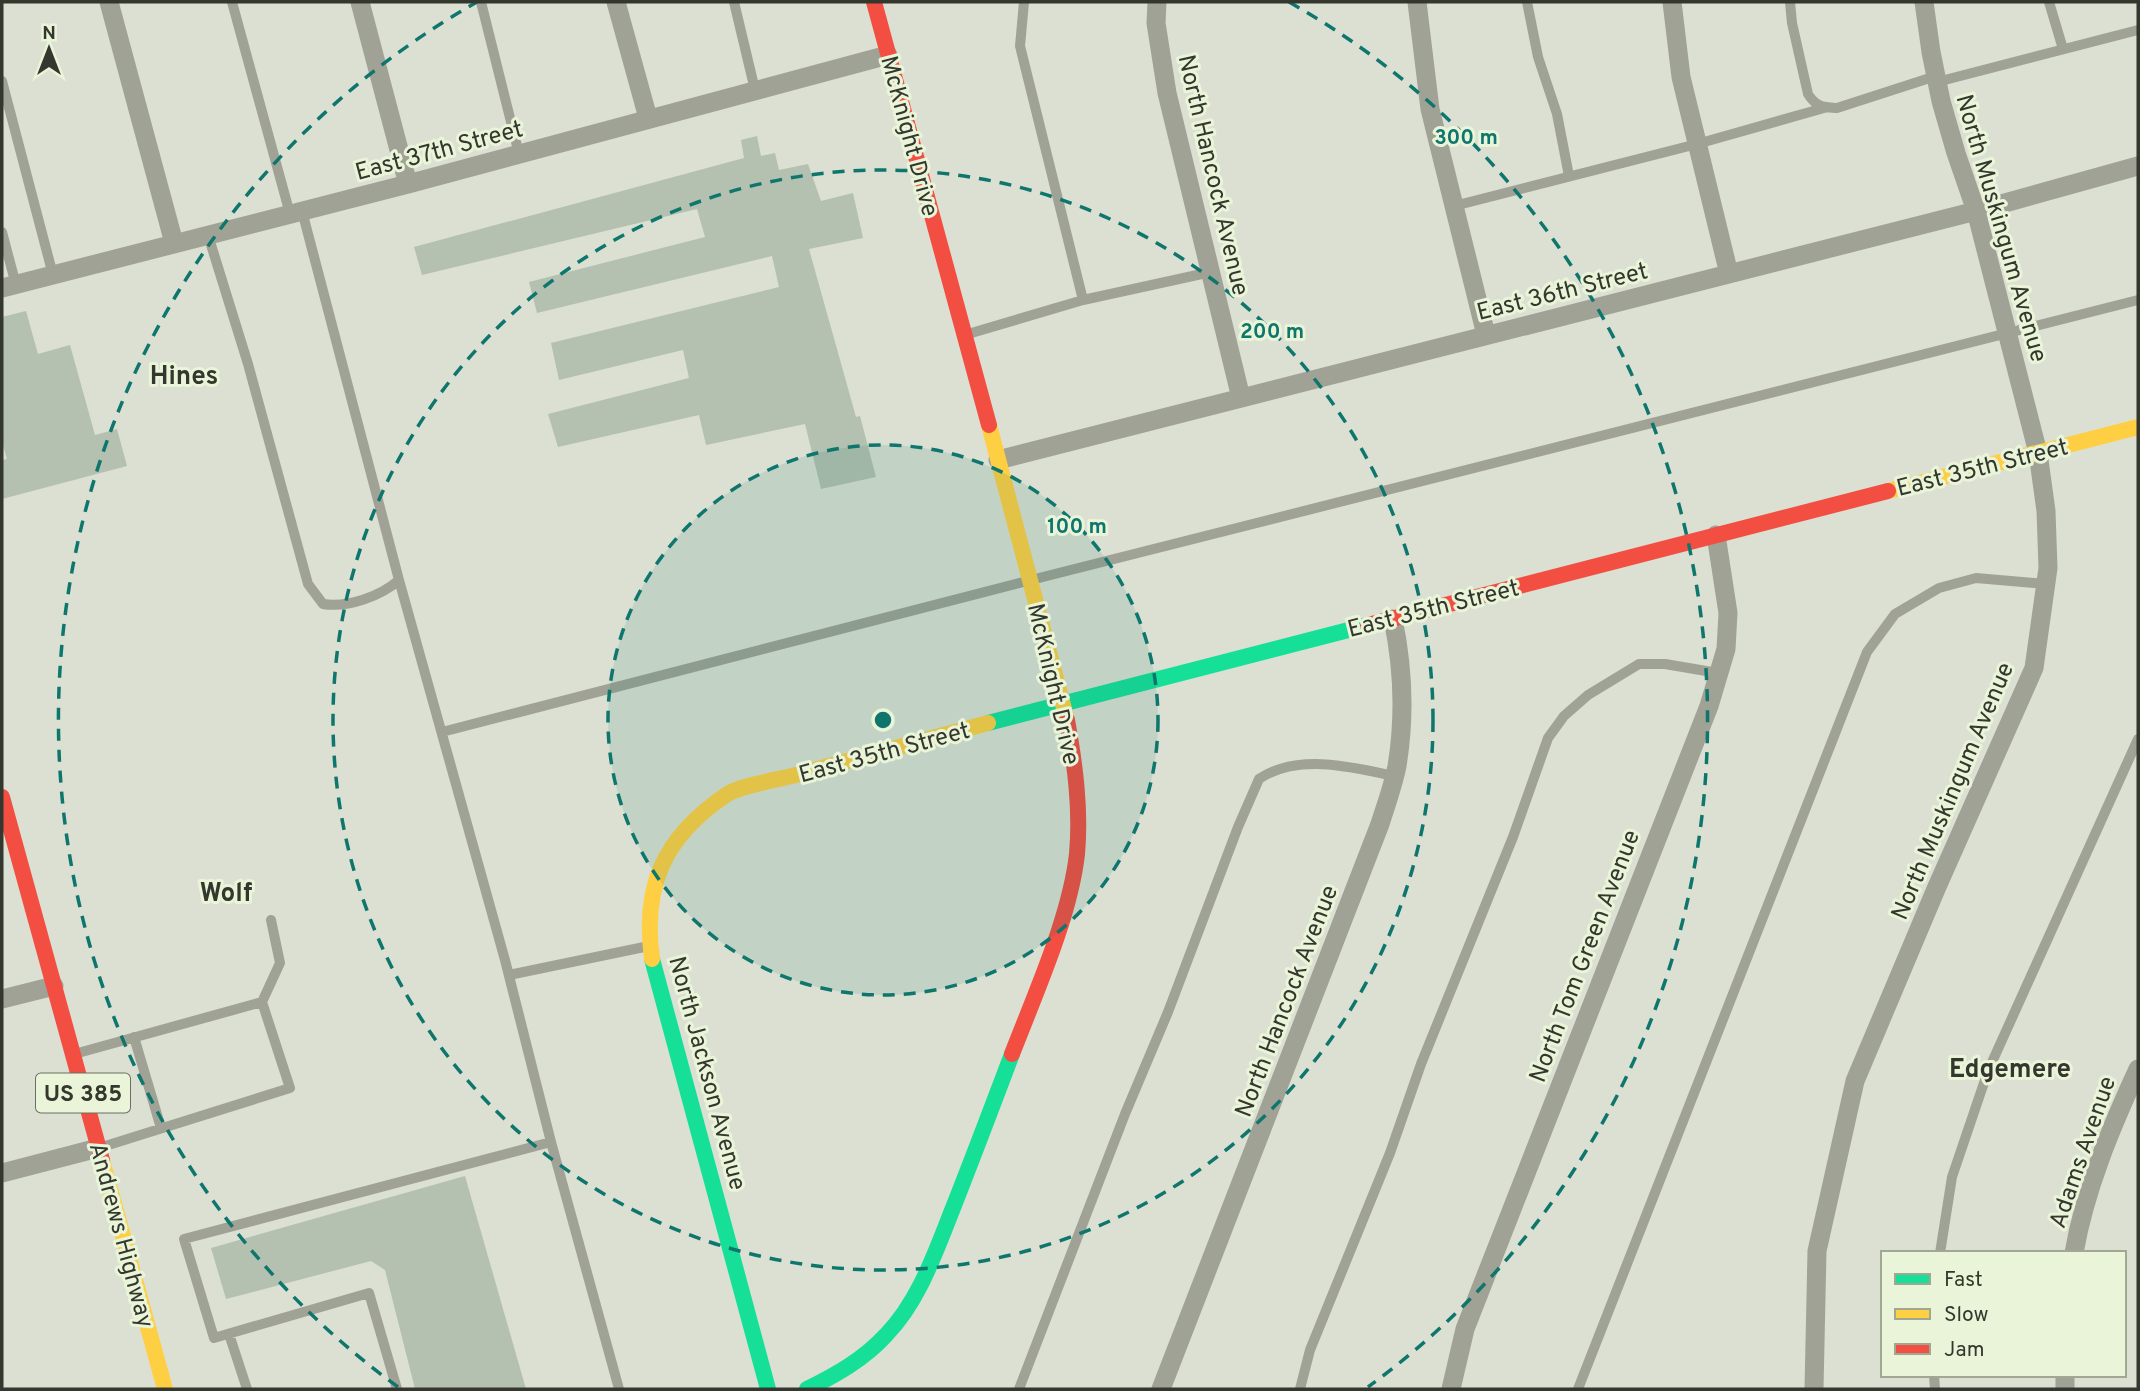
<svg xmlns="http://www.w3.org/2000/svg" width="2140" height="1391" font-family="Overpass,sans-serif">
<style>
.building{fill:#b4c1b0}
.lines{fill:none;stroke-linecap:round;stroke-linejoin:round}
.lane{stroke:#a0a296;stroke-width:10}
.street{stroke:#a0a296;stroke-width:19}
.fast{stroke:#16e098;stroke-width:16}
.slow{stroke:#ffcf43;stroke-width:16}
.jam{stroke:#f24e42;stroke-width:16}
.ring{fill:none;stroke:#0f766e;stroke-width:3.5;stroke-dasharray:12 9}
.labels{text-anchor:middle;stroke-width:6;stroke-linejoin:round;paint-order:stroke}
.shield{fill:#e9f4d9;stroke:#6a7061;stroke-width:2}
.shield-label{font-size:23px;font-weight:bold;fill:#33372d}
.street-label{font-size:24px;fill:#33372d;stroke:#e9f4d9}
.neighbourhood-label{font-size:26px;font-weight:bold;fill:#33372d;stroke:#e9f4d9}
.centre{fill:#0f766e;stroke:#e9f4d9;stroke-width:3.5}
.ring-label{font-size:21px;text-anchor:middle;font-weight:bold;fill:#0f766e;stroke:#e9f4d9;stroke-width:6;stroke-linejoin:round;paint-order:stroke}
</style>
<rect width="100%" height="100%" fill="#dbe0d2"/>
<path class="building" d="M 757,136 L 761,156 L 775,153 L 779,170 L 808,164 L 821,201 L 853,193 L 863,238 L 809,249 L 856,417 L 860,416 L 876,477 L 821,489 L 805,424 L 706,445 L 699,415 L 558,447 L 548,414 L 689,378 L 683,350 L 559,380 L 551,343 L 779,287 L 772,256 L 537,313 L 529,282 L 705,237 L 697,209 L 422,275 L 414,247 L 744,158 L 741,140 Z
M 26,311 L 38,354 L 70,345 L 95,435 L 117,429 L 127,466 L 2,499 L 2,460 L 7,459 L 2,442 L 2,317 Z
M 465,1176 L 526,1389 L 415,1389 L 385,1270 L 371,1261 L 226,1299 L 211,1248 Z"/>
<g class="lines">
<path class="lane" d="M 232,2 L 290,214
M 481,2 L 519,154
M 734,2 L 755,90
M 1024,2 L 1020,46 L 1083,300
M 1527,2 L 1538,57 L 1557,114 L 1569,176
M 1790,2 L 1792,23 L 1808,94 C 1816,107 1823,107 1837,108 L 1936,76
M 2049,2 L 2063,49
M 2,81 L 53,275
M 1937,82 L 2138,30
M 1454,206 L 1697,144 L 1824,108
M 2,232 L 16,285
M 208,235 L 248,364 L 308,584 L 323,604 C 348,608 381,596 399,580 L 302,211
M 968,334 L 1083,300 L 1211,272
M 399,580 L 505,960 L 551,1142
M 442,732 L 1031,580 L 2138,300
M 509,975 L 649,946
M 262,1002 L 280,963 L 271,920
M 134,1037 L 161,1128
M 78,1053 L 262,1002 L 290,1088 L 102,1147
M 1940,1253 L 1952,1177 L 1988,1071 L 2138,739
M 229,1334 L 247,1389
M 1934,1375 L 1935,1389
M 397,1389 L 369,1293 L 214,1338 L 184,1239 L 551,1142 L 619,1389
M 1019,1389 L 1125,1114 L 1168,1012 L 1238,827 L 1259,779 C 1297,753 1353,767 1394,776
M 1300,1389 L 1310,1350 L 1390,1153 L 1421,1064 L 1513,837 L 1548,738 L 1564,716 L 1588,695 L 1639,664 L 1665,664 L 1718,673
M 1578,1389 L 1867,652 L 1895,614 L 1939,588 L 1976,578 L 2046,584"/>
<path class="street" d="M 109,2 L 174,243
M 360,2 L 408,184
M 616,2 L 648,118
M 1157,2 L 1156,23 L 1167,93 L 1241,398
M 1417,2 L 1430,109 L 1486,335
M 1672,2 L 1681,77 L 1729,274
M 2,288 L 408,184 L 888,55
M 998,460 L 1976,211 L 2138,166
M 2,999 L 54,986
M 2,1173 L 98,1148
M 2074,1253 C 2085,1189 2111,1128 2138,1069
M 2065,1375 L 2065,1389
M 1161,1389 L 1380,824 C 1386,805 1393,786 1397,766 C 1405,717 1403,667 1393,619
M 1451,1389 L 1465,1329 L 1709,706 L 1726,649 L 1728,613 L 1716,535
M 1814,1389 L 1817,1251 L 1855,1081 L 1936,889 L 2034,668 L 2048,568 L 2046,511 L 2038,453 L 1976,211 L 1956,153 L 1941,101 L 1931,52 L 1924,2"/>
<path class="fast" d="M 988,723 L 1368,625
M 652,959 L 768,1389
M 807,1389 C 836,1375 864,1359 886,1335 C 918,1302 934,1256 951,1213 C 972,1160 992,1107 1012,1054"/>
<path class="slow" d="M 989,425 L 1067,720
M 1888,491 L 2138,427
M 652,959 C 642,886 664,837 726,795 C 738,786 776,780 792,776 C 857,758 923,741 988,723
M 102,1160 L 165,1389"/>
<path class="jam" d="M 874,2 L 989,425
M 1368,625 L 1888,491
M 2,797 L 102,1160
M 1012,1054 C 1035,994 1070,917 1077,854 C 1081,809 1075,764 1067,720"/>
</g>
<circle cx="883" cy="720" r="275" fill="#0f766e" fill-opacity=".12"/>
<g class="ring">
<circle cx="883" cy="720" r="275"/>
<circle cx="883" cy="720" r="550"/>
<path d="M398 1387A825 825 0 0 1 477 2M1289 2A825 825 0 0 1 1368 1387"/>
</g>
<g class="labels">
<rect class="shield" x="36" y="1073.5" width="94" height="39" rx="5"/>
<g class="shield-label">
<text x="83" y="1101">US 385</text>
</g>
<g class="street-label">
<text transform="translate(910 136) rotate(75)" y="8">McKnight Drive</text>
<text transform="translate(439 150) rotate(-15)" y="8">East 37th Street</text>
<text transform="translate(1214 175) rotate(77)" y="8">North Hancock Avenue</text>
<text transform="translate(2002 228) rotate(74)" y="8">North Muskingum Avenue</text>
<text transform="translate(1562 291) rotate(-14)" y="8">East 36th Street</text>
<text transform="translate(1982 467) rotate(-14)" y="8">East 35th Street</text>
<text transform="translate(1433 608) rotate(-14)" y="8">East 35th Street</text>
<text transform="translate(1054 684) rotate(77)" y="8">McKnight Drive</text>
<text transform="translate(884 752) rotate(-15)" y="8">East 35th Street</text>
<text transform="translate(1952 791) rotate(-67)" y="8">North Muskingum Avenue</text>
<text transform="translate(1584 956) rotate(-69)" y="8">North Tom Green Avenue</text>
<text transform="translate(1286 1001) rotate(-69)" y="8">North Hancock Avenue</text>
<text transform="translate(708 1073) rotate(75)" y="8">North Jackson Avenue</text>
<text transform="translate(2082 1152) rotate(-71)" y="8">Adams Avenue</text>
<text transform="translate(122 1235) rotate(75)" y="8">Andrews Highway</text>
</g>
<g class="neighbourhood-label">
<text x="184" y="384">Hines</text>
<text x="226" y="901">Wolf</text>
<text x="2010" y="1077">Edgemere</text>
</g>
</g>
<circle cx="883" cy="720" r="10" class="centre"/>
<g class="ring-label">
<text x="1466" y="144">300 m</text>
<text x="1272" y="338">200 m</text>
<text x="1077" y="533">100 m</text>
</g>
<rect width="2140" height="1391" fill="none" stroke="#33372d" stroke-width="7"/>
<rect x="1881" y="1251" width="245" height="126" fill="#e9f4d9" stroke="#a0a894" stroke-width="2"/>
<rect x="1895" y="1274" width="35" height="10" fill="#16e098" stroke="#a0a894" stroke-width="2"/>
<text x="1944" y="1286" font-size="21" fill="#33372d">Fast</text>
<rect x="1895" y="1309" width="35" height="10" fill="#ffcf43" stroke="#a0a894" stroke-width="2"/>
<text x="1944" y="1321" font-size="21" fill="#33372d">Slow</text>
<rect x="1895" y="1344" width="35" height="10" fill="#f24e42" stroke="#a0a894" stroke-width="2"/>
<text x="1944" y="1356" font-size="21" fill="#33372d">Jam</text>
<g transform="translate(49 49)" stroke="#e9f4d9" stroke-width="5" paint-order="stroke">
<path d="M0-5L12 26L0 18L-12 26Z" fill="#33372d"/>
<text y="-10" font-size="19" font-weight="bold" text-anchor="middle" fill="#33372d">N</text>
</g>
</svg>
